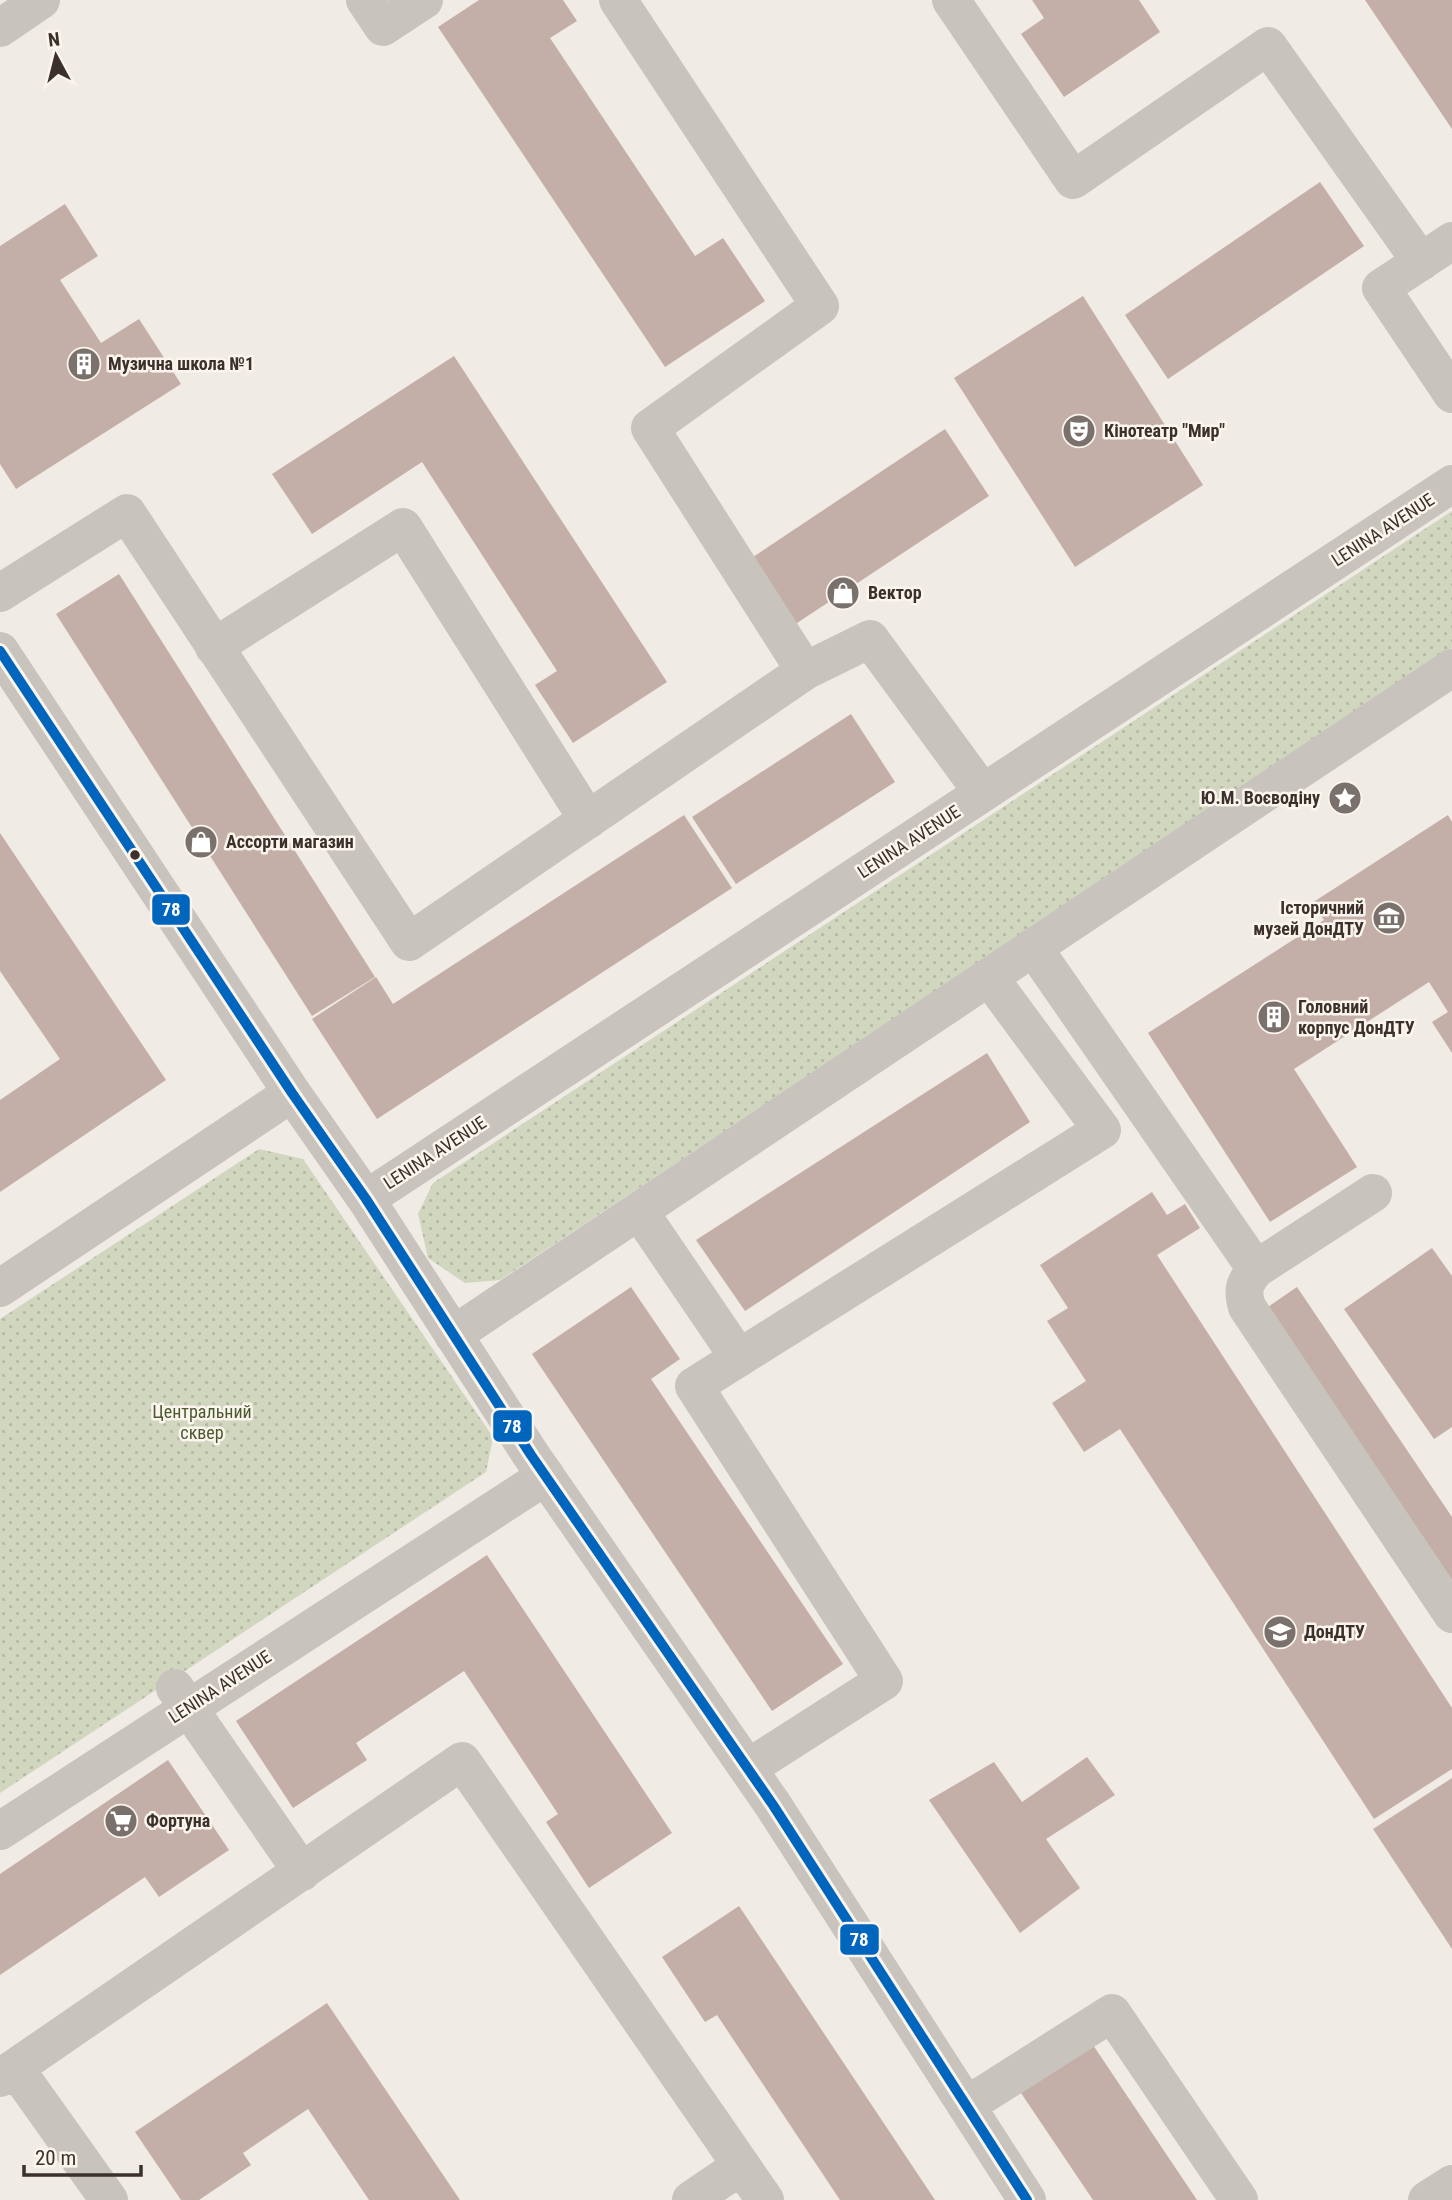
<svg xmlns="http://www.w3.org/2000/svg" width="1452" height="2200" font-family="'Roboto Condensed',sans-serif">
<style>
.park{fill:url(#park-dots)}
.building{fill:#c3afa7}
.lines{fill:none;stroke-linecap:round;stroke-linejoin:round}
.minor{stroke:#c9c3be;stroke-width:38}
.bus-1-casing{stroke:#fbf5ee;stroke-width:16}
.bus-1{stroke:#0065bd;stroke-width:10}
.bus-dot{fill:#3b302b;stroke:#fbf5ee;stroke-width:2.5}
.labels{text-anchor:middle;stroke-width:5;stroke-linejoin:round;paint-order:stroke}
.poi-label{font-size:18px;font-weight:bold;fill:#3b302b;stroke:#fbf5ee;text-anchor:start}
.street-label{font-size:18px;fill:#3b302b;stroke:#fbf5ee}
.park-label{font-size:18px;fill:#4a5a2e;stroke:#fbf5ee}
.line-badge{stroke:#fbf5ee;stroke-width:2.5}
.badge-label{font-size:19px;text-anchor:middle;font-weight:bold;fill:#fff}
</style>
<defs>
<pattern id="park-dots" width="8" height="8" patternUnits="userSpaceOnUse" patternTransform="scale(1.75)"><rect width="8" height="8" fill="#d1d6bf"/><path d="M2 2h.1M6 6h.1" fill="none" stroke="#b4b8a4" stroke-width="1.8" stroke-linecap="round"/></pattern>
</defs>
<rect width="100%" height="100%" fill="#f0ebe5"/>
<path class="park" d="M 1452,511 L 1452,648 L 500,1280 L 465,1283 L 428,1258 L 418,1214 L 433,1183 Z
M 259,1149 L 303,1159 L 493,1437 L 486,1472 L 0,1793 L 0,1319 Z"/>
<path class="building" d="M 479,0 L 563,0 L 577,21 L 550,38 L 695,256 L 723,238 L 765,301 L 665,367 L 438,27 Z
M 1032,0 L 1139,0 L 1160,32 L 1064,97 L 1021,34 L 1044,18 Z
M 1365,0 L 1452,0 L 1452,129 Z
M 1320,182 L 1364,246 L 1168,379 L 1125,315 Z
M 65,204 L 98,256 L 60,280 L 101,343 L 139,319 L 181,384 L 16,489 L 0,464 L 0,246 Z
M 1083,296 L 1203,485 L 1075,567 L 954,378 Z
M 454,356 L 667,682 L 573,743 L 535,685 L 557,671 L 422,462 L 312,534 L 272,474 Z
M 945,429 L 989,496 L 794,625 L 750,559 Z
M 119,574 L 375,977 L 312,1016 L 56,614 Z
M 851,714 L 895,782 L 736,884 L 692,817 Z
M 684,815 L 732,888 L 377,1119 L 312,1019 L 376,977 L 393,1004 Z
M 1448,815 L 1452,822 L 1452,1053 L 1432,1022 L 1448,1012 L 1429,982 L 1294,1069 L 1357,1167 L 1270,1222 L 1148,1033 L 1324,920 L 1312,903 Z
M 0,833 L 166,1080 L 0,1192 L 0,1100 L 60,1059 L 0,971 Z
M 987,1053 L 1030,1122 L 745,1311 L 696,1240 Z
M 1152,1192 L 1167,1215 L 1185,1204 L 1200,1228 L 1157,1255 L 1452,1708 L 1452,1769 L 1374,1819 L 1120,1429 L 1084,1452 L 1052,1403 L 1086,1381 L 1047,1321 L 1068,1308 L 1040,1265 Z
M 1432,1248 L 1452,1276 L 1452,1427 L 1434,1439 L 1344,1309 Z
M 631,1287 L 680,1359 L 651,1379 L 843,1664 L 772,1711 L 532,1354 Z
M 1297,1287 L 1452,1517 L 1452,1580 L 1268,1307 Z
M 487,1555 L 672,1833 L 589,1888 L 546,1822 L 558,1814 L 464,1671 L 356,1743 L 367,1760 L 293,1808 L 236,1721 Z
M 1087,1757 L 1115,1795 L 1046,1839 L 1080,1888 L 1020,1933 L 929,1800 L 994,1762 L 1022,1802 Z
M 168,1760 L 229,1850 L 159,1897 L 145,1877 L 0,1975 L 0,1874 Z
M 1452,1778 L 1452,1949 L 1373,1829 Z
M 739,1906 L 935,2200 L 840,2200 L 717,2015 L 705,2022 L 662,1957 Z
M 327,2003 L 460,2200 L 369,2200 L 308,2109 L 243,2153 L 251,2165 L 199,2200 L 181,2200 L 135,2132 Z
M 1093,2045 L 1197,2200 L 1093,2200 L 1021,2093 Z"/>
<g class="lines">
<path class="minor" d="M 365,0 L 383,27 L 424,0
M 618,0 L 820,306 L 650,428 L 805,671 L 870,639 L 983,793
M 951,0 L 1073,180 L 1268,46 L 1421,262
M 0,28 L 41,0
M 1452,241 L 1381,288 L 1452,394
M 0,593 L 127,513 L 409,942 L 805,671
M 214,647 L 403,527 L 588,820
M 0,651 L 292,1093 L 366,1199 L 531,1455 L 773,1805 L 1027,2200
M 1033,947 L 1256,1269 L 1373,1193
M 366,1199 L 1452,484
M 639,1211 L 739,1358
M 1256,1269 C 1244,1283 1242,1290 1247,1307 L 1452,1614
M 0,1288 L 292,1093
M 453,1335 L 1452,668
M 175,1688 L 302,1872
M 748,1768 L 884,1681 L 694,1386 L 1102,1130 L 989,977
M 0,1831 L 546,1476
M 15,2068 L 109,2200
M 0,2078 L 462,1761 L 765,2200
M 967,2105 L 1112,2013 L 1239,2200
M 691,2200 L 741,2166
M 1427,2200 L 1452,2184"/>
<defs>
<path id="bus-1" d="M 0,651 L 292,1093 L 366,1199 L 531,1455 L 773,1805 L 1027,2200"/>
</defs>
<use href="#bus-1" class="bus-1-casing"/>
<use href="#bus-1" class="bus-1"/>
</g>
<defs>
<symbol id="building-disc" viewBox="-11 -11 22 22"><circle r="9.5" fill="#7a716c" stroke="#fbf5ee"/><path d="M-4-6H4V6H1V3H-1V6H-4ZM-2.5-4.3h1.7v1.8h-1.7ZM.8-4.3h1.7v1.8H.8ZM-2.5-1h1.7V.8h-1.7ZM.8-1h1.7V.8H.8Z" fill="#fff"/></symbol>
<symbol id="theatre-disc" viewBox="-11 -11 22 22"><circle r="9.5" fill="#7a716c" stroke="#fbf5ee"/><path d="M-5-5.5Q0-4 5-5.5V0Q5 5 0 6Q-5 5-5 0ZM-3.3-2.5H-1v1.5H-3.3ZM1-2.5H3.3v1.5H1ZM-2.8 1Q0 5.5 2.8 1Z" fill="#fff"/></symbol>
<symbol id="shop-disc" viewBox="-11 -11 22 22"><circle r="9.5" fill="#7a716c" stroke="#fbf5ee"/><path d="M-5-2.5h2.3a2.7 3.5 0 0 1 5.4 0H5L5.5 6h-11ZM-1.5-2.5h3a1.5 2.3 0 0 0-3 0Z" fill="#fff"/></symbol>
<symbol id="sight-disc" viewBox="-11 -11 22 22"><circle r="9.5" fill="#7a716c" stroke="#fbf5ee"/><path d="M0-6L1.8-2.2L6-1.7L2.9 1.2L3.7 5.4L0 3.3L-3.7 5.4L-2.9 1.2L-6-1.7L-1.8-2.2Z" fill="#fff"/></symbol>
<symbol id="museum-disc" viewBox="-11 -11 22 22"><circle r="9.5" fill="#7a716c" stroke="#fbf5ee"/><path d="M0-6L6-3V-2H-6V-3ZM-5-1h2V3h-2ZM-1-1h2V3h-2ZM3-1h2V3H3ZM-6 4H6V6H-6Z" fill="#fff"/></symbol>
<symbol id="university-disc" viewBox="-11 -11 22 22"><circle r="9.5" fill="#7a716c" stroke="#fbf5ee"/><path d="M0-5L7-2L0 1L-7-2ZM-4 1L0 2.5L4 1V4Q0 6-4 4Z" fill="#fff"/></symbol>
<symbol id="supermarket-disc" viewBox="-11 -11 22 22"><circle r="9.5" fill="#7a716c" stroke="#fbf5ee"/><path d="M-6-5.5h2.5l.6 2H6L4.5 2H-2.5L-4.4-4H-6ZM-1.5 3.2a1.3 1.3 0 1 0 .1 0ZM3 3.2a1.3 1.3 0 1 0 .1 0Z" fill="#fff"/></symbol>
</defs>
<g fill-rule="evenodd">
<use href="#building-disc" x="65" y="345" width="38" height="38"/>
<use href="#theatre-disc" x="1060" y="412" width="38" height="38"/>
<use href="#shop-disc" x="824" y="574" width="38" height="38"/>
<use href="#sight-disc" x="1326" y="779" width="38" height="38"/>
<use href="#shop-disc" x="182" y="823" width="38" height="38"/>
<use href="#museum-disc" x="1370" y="899" width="38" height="38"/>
<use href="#building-disc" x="1255" y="998" width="38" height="38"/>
<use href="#university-disc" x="1261" y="1613" width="38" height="38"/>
<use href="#supermarket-disc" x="102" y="1802" width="38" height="38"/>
</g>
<circle class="bus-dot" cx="135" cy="855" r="6"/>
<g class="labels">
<g class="poi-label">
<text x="108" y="370">Музична школа №1</text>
<text x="1104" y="437">Кінотеатр "Мир"</text>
<text x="868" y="599">Вектор</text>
<text x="1320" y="804" text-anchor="end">Ю.М. Воєводіну</text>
<text x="226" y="848">Ассорти магазин</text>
<text x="1364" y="914" text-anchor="end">Історичний<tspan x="1364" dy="21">музей ДонДТУ</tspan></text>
<text x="1298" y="1013">Головний<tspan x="1298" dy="21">корпус ДонДТУ</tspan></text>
<text x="1304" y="1638">ДонДТУ</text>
<text x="146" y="1827">Фортуна</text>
</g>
<g class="street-label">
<text transform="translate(1383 530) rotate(-33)" y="6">LENINA AVENUE</text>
<text transform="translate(909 842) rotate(-33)" y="6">LENINA AVENUE</text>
<text transform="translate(435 1153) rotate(-33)" y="6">LENINA AVENUE</text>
<text transform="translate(220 1687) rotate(-33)" y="6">LENINA AVENUE</text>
</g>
<g class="park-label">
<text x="202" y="1418">Центральний<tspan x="202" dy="21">сквер</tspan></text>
</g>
</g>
<g class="line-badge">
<rect x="151" y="893" width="40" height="33" rx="7" fill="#0065bd"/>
<rect x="492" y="1409" width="41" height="34" rx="7" fill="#0065bd"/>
<rect x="839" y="1923" width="41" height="33" rx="7" fill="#0065bd"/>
</g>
<g class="badge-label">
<text x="171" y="916">78</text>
<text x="512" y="1433">78</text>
<text x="859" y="1946">78</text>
</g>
<g transform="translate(56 56) rotate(353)" stroke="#fbf5ee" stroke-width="5" paint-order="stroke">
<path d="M0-5L12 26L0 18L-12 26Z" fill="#3b302b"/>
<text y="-10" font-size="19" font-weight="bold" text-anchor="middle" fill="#3b302b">N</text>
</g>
<path d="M24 2165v10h117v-10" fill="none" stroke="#3b302b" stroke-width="3.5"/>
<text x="35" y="2165" font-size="21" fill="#3b302b" stroke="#fbf5ee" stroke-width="5" paint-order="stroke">20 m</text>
</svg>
